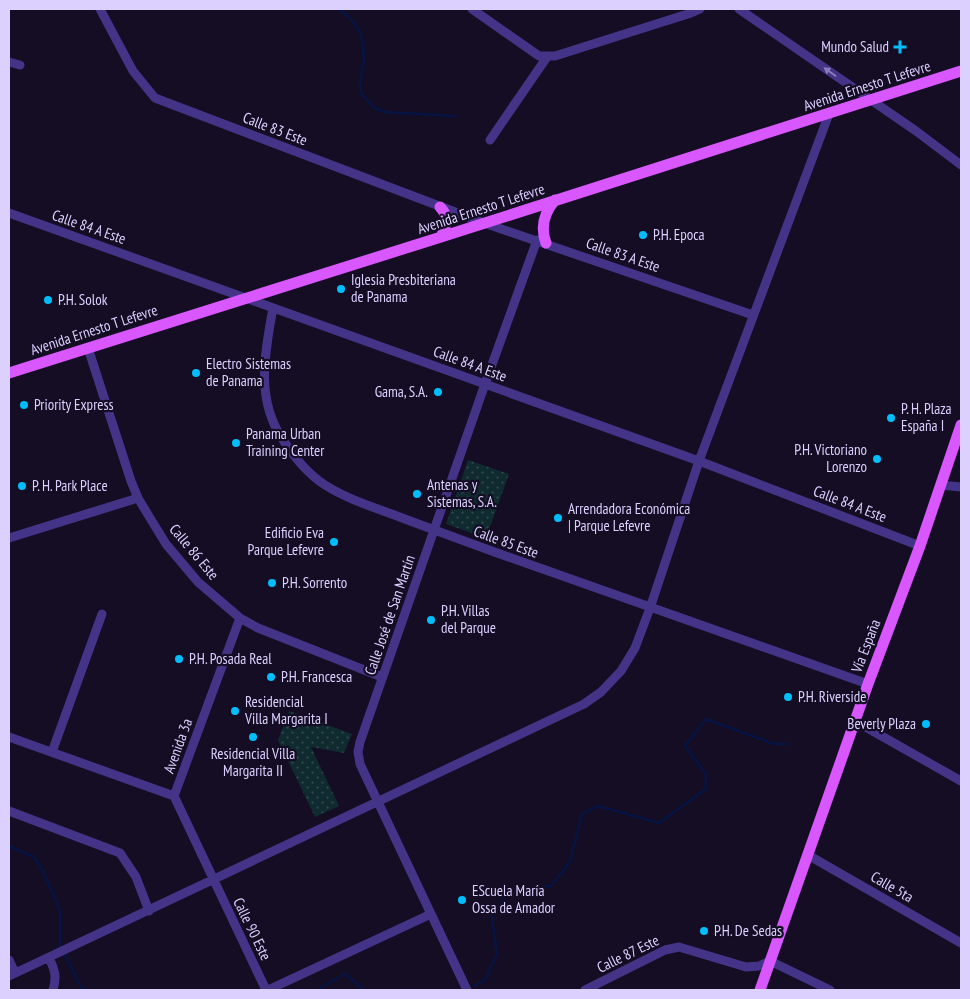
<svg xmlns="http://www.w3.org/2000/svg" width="970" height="999" font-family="'PT Sans Narrow',sans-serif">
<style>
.grass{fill:url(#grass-dots)}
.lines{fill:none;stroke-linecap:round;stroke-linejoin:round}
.stream{stroke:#061444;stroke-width:2.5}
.minor{stroke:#433487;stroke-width:9}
.major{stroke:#d957ff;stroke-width:11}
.oneway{fill:#887abd}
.poi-dot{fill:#00bdfb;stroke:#140d24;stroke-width:2}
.labels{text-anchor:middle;stroke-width:4.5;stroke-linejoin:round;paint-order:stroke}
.poi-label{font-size:15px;fill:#dcd0ff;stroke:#140d24;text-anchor:start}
.street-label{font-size:15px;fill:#dcd0ff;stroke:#140d24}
</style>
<defs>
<pattern id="grass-dots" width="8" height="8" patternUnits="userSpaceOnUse" patternTransform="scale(1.25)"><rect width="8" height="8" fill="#0f2b2f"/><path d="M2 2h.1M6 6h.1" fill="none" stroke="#31494e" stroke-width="1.8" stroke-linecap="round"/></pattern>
</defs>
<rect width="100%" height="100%" fill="#140d24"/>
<path class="grass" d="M 468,460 L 509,474 L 486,538 L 446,524 Z
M 289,711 L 352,734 L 344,753 L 311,747 L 339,806 L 315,817 L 278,740 Z"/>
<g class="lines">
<path class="stream" d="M 338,9 L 348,16 L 359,29 L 363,43 L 364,61 L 360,83 L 361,93 L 374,108 L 385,112 L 455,116
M 9,846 L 34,857 L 43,871 L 60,910 L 60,946 L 61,948
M 64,953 L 81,987 L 86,990
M 474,986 L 485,980 L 497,954 L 492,919 L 506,894 L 524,888 L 551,886 L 570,862 L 582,814 L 598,806 L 659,823 L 706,789 L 706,774 L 685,746 L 706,719 L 774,744 L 788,744
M 320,990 L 323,986 L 345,974 L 364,990
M 398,990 L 409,990"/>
<path class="minor" d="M 100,9 L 133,71 L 155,98 L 484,223 L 753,315
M 472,9 L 539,56 L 555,56 L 691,13 L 700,9
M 739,9 L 916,131 L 961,165
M 9,62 L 20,65
M 490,140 L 547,57
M 9,213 L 699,461 L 920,546
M 273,308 C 265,353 255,399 283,440 C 293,456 309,475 325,485 C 347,499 373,507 397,516 C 431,529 465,541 500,554 C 622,598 745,641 868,684
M 88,348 L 131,481 L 138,498 L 150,518 L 166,544 L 198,582 L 240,618 L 258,628 L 382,677
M 940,485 L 961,487
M 9,538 L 138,498
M 240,618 L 174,796 L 266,990
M 855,721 L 961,781
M 9,737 L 174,796
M 52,752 L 102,614
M 9,811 L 120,853 L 136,877 L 149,911
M 808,855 L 961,943
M 49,958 C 55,970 57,977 53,990
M 9,960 L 15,973
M 9,976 L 584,704 L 601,692 L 621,671 L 635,648 L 650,608 L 699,461 L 829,114
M 268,990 L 431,914
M 467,990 L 360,764 L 358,752 L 360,742 L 485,384 L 537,240
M 585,990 L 665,950 L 679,947 L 746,967 L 759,966 L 770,961 L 830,990"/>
<path class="major" d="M 440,207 C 450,217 446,226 441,237
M 546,243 C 540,227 544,213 555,200
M 9,373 L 441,237 L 961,71
M 760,990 L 868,684 L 920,546 L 961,425"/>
</g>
<defs><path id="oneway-solid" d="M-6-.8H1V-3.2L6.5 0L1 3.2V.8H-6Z" transform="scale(1.25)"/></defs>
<use class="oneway" href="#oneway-solid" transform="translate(830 72) rotate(-145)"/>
<g class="poi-dot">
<path d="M897.5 39.5h5v5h5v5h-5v5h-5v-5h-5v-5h5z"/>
<circle cx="643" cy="235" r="5"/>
<circle cx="341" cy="289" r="5"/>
<circle cx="48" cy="300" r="5"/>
<circle cx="196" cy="373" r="5"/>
<circle cx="438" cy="392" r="5"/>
<circle cx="24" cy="405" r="5"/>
<circle cx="891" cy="418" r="5"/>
<circle cx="236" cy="443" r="5"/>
<circle cx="877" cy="459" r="5"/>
<circle cx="22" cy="486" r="5"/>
<circle cx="417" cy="494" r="5"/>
<circle cx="558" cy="518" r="5"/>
<circle cx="334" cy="542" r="5"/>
<circle cx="272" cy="583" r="5"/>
<circle cx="431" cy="620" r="5"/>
<circle cx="179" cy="659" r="5"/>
<circle cx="271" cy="677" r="5"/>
<circle cx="788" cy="697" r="5"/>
<circle cx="235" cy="711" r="5"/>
<circle cx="926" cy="724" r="5"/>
<circle cx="253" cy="737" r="5"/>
<circle cx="462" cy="900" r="5"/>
<circle cx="704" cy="931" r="5"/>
</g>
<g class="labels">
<g class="poi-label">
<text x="889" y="52" text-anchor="end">Mundo Salud</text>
<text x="653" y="240">P.H. Epoca</text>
<text x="351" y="285">Iglesia Presbiteriana<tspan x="351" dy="17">de Panama</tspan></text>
<text x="58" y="305">P.H. Solok</text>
<text x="206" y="369">Electro Sistemas<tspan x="206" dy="17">de Panama</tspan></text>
<text x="428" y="397" text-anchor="end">Gama, S.A.</text>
<text x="34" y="410">Priority Express</text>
<text x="901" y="414">P. H. Plaza<tspan x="901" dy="17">España I</tspan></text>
<text x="246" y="439">Panama Urban<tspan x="246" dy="17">Training Center</tspan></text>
<text x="867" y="455" text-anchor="end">P.H. Victoriano<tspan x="867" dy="17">Lorenzo</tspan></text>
<text x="427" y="490">Antenas y<tspan x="427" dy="17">Sistemas, S.A.</tspan></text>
<text x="32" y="491">P. H. Park Place</text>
<text x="568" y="514">Arrendadora Económica<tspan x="568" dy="17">| Parque Lefevre</tspan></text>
<text x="324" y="538" text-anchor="end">Edificio Eva<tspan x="324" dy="17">Parque Lefevre</tspan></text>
<text x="282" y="588">P.H. Sorrento</text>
<text x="441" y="616">P.H. Villas<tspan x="441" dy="17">del Parque</tspan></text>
<text x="189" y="664">P.H. Posada Real</text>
<text x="281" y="682">P.H. Francesca</text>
<text x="798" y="702">P.H. Riverside</text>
<text x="245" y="707">Residencial<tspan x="245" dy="17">Villa Margarita I</tspan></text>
<text x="916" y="729" text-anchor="end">Beverly Plaza</text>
<text x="253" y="759" text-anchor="middle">Residencial Villa<tspan x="253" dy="17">Margarita II</tspan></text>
<text x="472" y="896">EScuela María<tspan x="472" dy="17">Ossa de Amador</tspan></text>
<text x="714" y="936">P.H. De Sedas</text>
</g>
<g class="street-label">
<text transform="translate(867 86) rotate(-18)" y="5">Avenida Ernesto T Lefevre</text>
<text transform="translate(275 129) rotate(21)" y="5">Calle 83 Este</text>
<text transform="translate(481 209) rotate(-18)" y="5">Avenida Ernesto T Lefevre</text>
<text transform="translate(89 227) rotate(19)" y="5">Calle 84 A Este</text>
<text transform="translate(623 255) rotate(19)" y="5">Calle 83 A Este</text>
<text transform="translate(94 330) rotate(-18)" y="5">Avenida Ernesto T Lefevre</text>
<text transform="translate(470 364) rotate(20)" y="5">Calle 84 A Este</text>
<text transform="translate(850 504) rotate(21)" y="5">Calle 84 A Este</text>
<text transform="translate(506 542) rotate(20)" y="5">Calle 85 Este</text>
<text transform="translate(194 552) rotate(50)" y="5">Calle 86 Este</text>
<text transform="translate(390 615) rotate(-71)" y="5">Calle José de San Martín</text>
<text transform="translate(866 646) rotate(-69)" y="5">Vía España</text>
<text transform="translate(178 746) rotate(-70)" y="5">Avenida 3a</text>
<text transform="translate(892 887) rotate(30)" y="5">Calle 5ta</text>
<text transform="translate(252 929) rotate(64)" y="5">Calle 90 Este</text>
<text transform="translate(628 954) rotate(-26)" y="5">Calle 87 Este</text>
</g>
</g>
<rect width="970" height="999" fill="none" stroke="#dcd0ff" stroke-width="20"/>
</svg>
